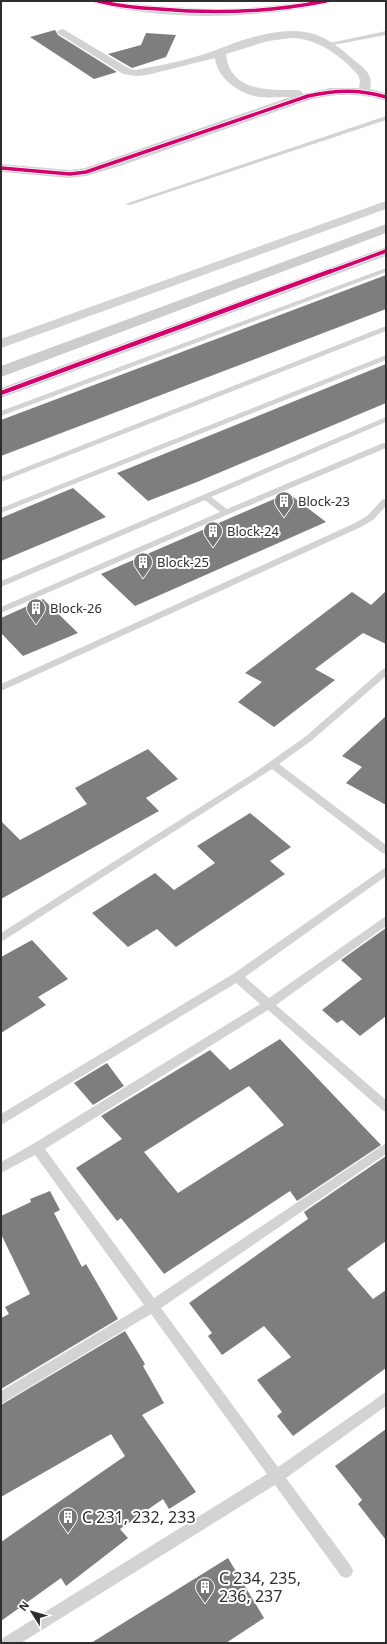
<svg xmlns="http://www.w3.org/2000/svg" width="387" height="1644" font-family="'Noto Sans',sans-serif">
<style>
.building{fill:#7e7e7e;fill-rule:evenodd}
.lines{fill:none;stroke-linecap:round;stroke-linejoin:round}
.lane{fill:#d3d3d3;fill-rule:evenodd}
.street{fill:#d3d3d3;fill-rule:evenodd}
.secondary{fill:#ccc;fill-rule:evenodd}
.cycleway-far1-casing{stroke:#fff;stroke-width:5}
.cycleway-casing{stroke:#fff;stroke-width:6}
.cycleway-far1{stroke:#d6006c;stroke-width:3.5}
.cycleway{stroke:#d6006c;stroke-width:4.5}
.labels{text-anchor:middle;stroke-width:4;stroke-linejoin:round;paint-order:stroke}
.poi-label{font-size:13px;fill:#2e2e2e;stroke:#fff;text-anchor:start}
.near-poi-label{font-size:16px;fill:#2e2e2e;stroke:#fff;text-anchor:start}
</style>
<rect width="100%" height="100%" fill="#fff"/>
<path class="building" d="M 55,30 L 58,35 L 117,72 L 94,79 L 30,37 Z
M 146,33 L 176,35 L 166,57 L 132,68 L 108,54 L 141,45 Z
M 386,275 L 386,309 L 1,456 L 1,420 Z
M 386,364 L 386,403 L 197,482 L 148,501 L 117,473 Z
M 73,488 L 106,517 L 1,561 L 1,518 Z
M 288,493 L 326,522 L 135,606 L 101,574 Z
M 386,591 L 386,644 L 363,633 L 315,669 L 335,680 L 274,727 L 238,702 L 262,682 L 245,673 L 352,592 L 371,605 Z
M 43,599 L 78,633 L 23,656 L 1,633 L 1,618 Z
M 386,716 L 386,805 L 346,783 L 362,767 L 342,756 Z
M 148,749 L 178,779 L 146,798 L 159,811 L 1,899 L 1,821 L 20,840 L 87,804 L 75,788 Z
M 250,813 L 291,847 L 270,861 L 285,874 L 176,947 L 157,929 L 128,947 L 92,913 L 155,873 L 174,890 L 215,863 L 197,846 Z
M 386,928 L 386,1016 L 360,1036 L 342,1020 L 337,1023 L 322,1010 L 362,979 L 341,960 Z
M 32,940 L 68,979 L 38,997 L 46,1005 L 1,1033 L 1,957 Z
M 280,1039 L 381,1145 L 297,1201 L 290,1191 L 164,1274 L 121,1218 L 117,1221 L 76,1168 L 122,1139 L 101,1116 L 210,1050 L 230,1070 ZM 249,1086 L 284,1125 L 178,1193 L 144,1152 Z
M 107,1063 L 124,1086 L 93,1105 L 74,1083 Z
M 386,1156 L 386,1241 L 347,1269 L 373,1299 L 386,1290 L 386,1368 L 293,1436 L 277,1416 L 282,1412 L 257,1380 L 291,1357 L 264,1326 L 222,1355 L 208,1336 L 212,1333 L 189,1303 L 308,1219 L 304,1212 Z
M 50,1191 L 60,1210 L 54,1213 L 82,1267 L 86,1264 L 118,1319 L 1,1389 L 1,1318 L 9,1314 L 5,1307 L 30,1294 L 1,1234 L 1,1216 L 31,1202 L 30,1199 Z
M 125,1331 L 145,1364 L 143,1366 L 164,1403 L 142,1415 L 196,1492 L 169,1509 L 163,1499 L 120,1529 L 128,1538 L 66,1586 L 61,1578 L 1,1621 L 1,1542 L 125,1456 L 111,1434 L 1,1497 L 1,1405 Z
M 386,1429 L 386,1540 L 358,1504 L 362,1500 L 335,1466 Z
M 228,1558 L 264,1618 L 226,1643 L 91,1643 Z"/>
<g class="lines">
<path class="lane" d="M 386,31 L 386,35 L 328,46 L 325,44 Z
M 386,116 L 386,120 L 130,205 L 125,204 Z
M 386,268 L 386,272 L 1,416 L 1,411 Z
M 386,326 L 386,331 L 1,482 L 1,477 Z
M 386,355 L 386,360 L 1,513 L 1,508 Z
M 386,417 L 386,422 L 211,497 L 227,509 L 383,443 L 386,443 L 386,448 L 229,514 L 1,613 L 1,607 L 220,512 L 205,500 L 1,587 L 1,581 Z
M 383,499 L 386,499 L 386,506 L 373,520 L 361,527 L 1,691 L 1,684 L 355,523 L 367,516 Z
M 386,668 L 386,676 L 311,741 L 279,764 L 386,845 L 386,854 L 382,853 L 272,769 L 1,942 L 1,933 L 251,775 L 305,737 L 383,669 Z
M 386,867 L 386,876 L 245,977 L 269,998 L 386,916 L 386,926 L 276,1005 L 386,1100 L 386,1112 L 382,1110 L 268,1010 L 45,1149 L 154,1298 L 386,1143 L 386,1154 L 161,1308 L 278,1467 L 386,1392 L 386,1406 L 286,1478 L 351,1566 L 353,1571 L 351,1576 L 346,1578 L 341,1576 L 275,1485 L 21,1643 L 1,1643 L 3,1638 L 267,1474 L 151,1314 L 1,1404 L 1,1391 L 144,1305 L 35,1155 L 1,1173 L 1,1162 L 33,1144 L 260,1004 L 236,983 L 1,1125 L 1,1114 L 233,974 Z"/>
<path class="street" d="M 93,1 C 110,1 127,4 145,5 C 171,7 198,9 224,9 C 260,9 296,1 331,1 L 326,4 C 255,19 165,21 94,3 Z
M 63,29 L 130,69 L 136,70 C 162,65 189,60 213,51 C 240,41 275,27 305,32 C 325,35 339,47 354,60 C 364,68 374,75 370,89 L 386,93 L 386,101 C 358,93 338,93 309,100 L 120,166 L 86,176 L 70,178 L 1,172 L 1,164 L 70,170 L 85,168 L 290,97 C 280,97 269,98 259,97 C 239,94 217,78 215,58 L 147,75 L 136,76 L 123,74 L 59,34 L 57,32 L 59,30 ZM 292,38 C 319,39 341,56 358,75 L 360,81 L 359,88 L 330,88 L 303,94 L 301,91 L 297,90 C 268,90 230,92 226,54 L 268,41 Z
M 386,201 L 386,209 L 1,348 L 1,339 Z
M 386,247 L 386,256 L 1,398 L 1,388 Z"/>
<path class="secondary" d="M 386,224 L 386,233 L 1,377 L 1,366 Z"/>
<defs>
<path id="cycleway-far1" d="M 98,1 C 118,6 138,8 159,9 C 215,14 271,12 326,1
M 1,168 L 70,174 L 86,172 L 308,96 C 335,90 359,89 386,97
M 329,272 L 386,251"/>
<path id="cycleway" d="M 1,393 L 331,271"/>
</defs>
<use href="#cycleway-far1" class="cycleway-far1-casing"/>
<use href="#cycleway" class="cycleway-casing"/>
<use href="#cycleway-far1" class="cycleway-far1"/>
<use href="#cycleway" class="cycleway"/>
</g>
<defs>
<symbol id="building-pin" viewBox="-11 -11 22 30"><path d="M0 17L-7.5 6A9.5 9.5 0 1 1 7.5 6Z" fill="#777" stroke="#fff"/><path d="M-4-6H4V6H1V3H-1V6H-4ZM-2.5-4.3h1.7v1.8h-1.7ZM.8-4.3h1.7v1.8H.8ZM-2.5-1h1.7V.8h-1.7ZM.8-1h1.7V.8H.8Z" fill="#fff"/></symbol>
</defs>
<g fill-rule="evenodd">
<use href="#building-pin" x="273" y="490" width="22" height="30"/>
<use href="#building-pin" x="202" y="520" width="22" height="30"/>
<use href="#building-pin" x="132" y="551" width="22" height="30"/>
<use href="#building-pin" x="25" y="597" width="22" height="30"/>
<use href="#building-pin" x="57" y="1506" width="22" height="30"/>
<use href="#building-pin" x="194" y="1576" width="22" height="30"/>
</g>
<g class="labels">
<g class="poi-label">
<text x="298" y="506">Block-23</text>
<text x="227" y="536">Block-24</text>
<text x="157" y="567">Block-25</text>
<text x="50" y="613">Block-26</text>
</g>
<g class="near-poi-label">
<text x="82" y="1523">C 231, 232, 233</text>
<text x="219" y="1584">C 234, 235,<tspan x="219" dy="18">236, 237</tspan></text>
</g>
</g>
<rect width="387" height="1644" fill="none" stroke="#2e2e2e" stroke-width="4"/>
<g transform="translate(32 1612) rotate(307)" stroke="#ffffff" stroke-width="3" paint-order="stroke">
<path d="M0-3L7 15L0 10L-7 15Z" fill="#2e2e2e"/>
<text y="-6" font-size="11" font-weight="bold" text-anchor="middle" fill="#2e2e2e">N</text>
</g>
</svg>
